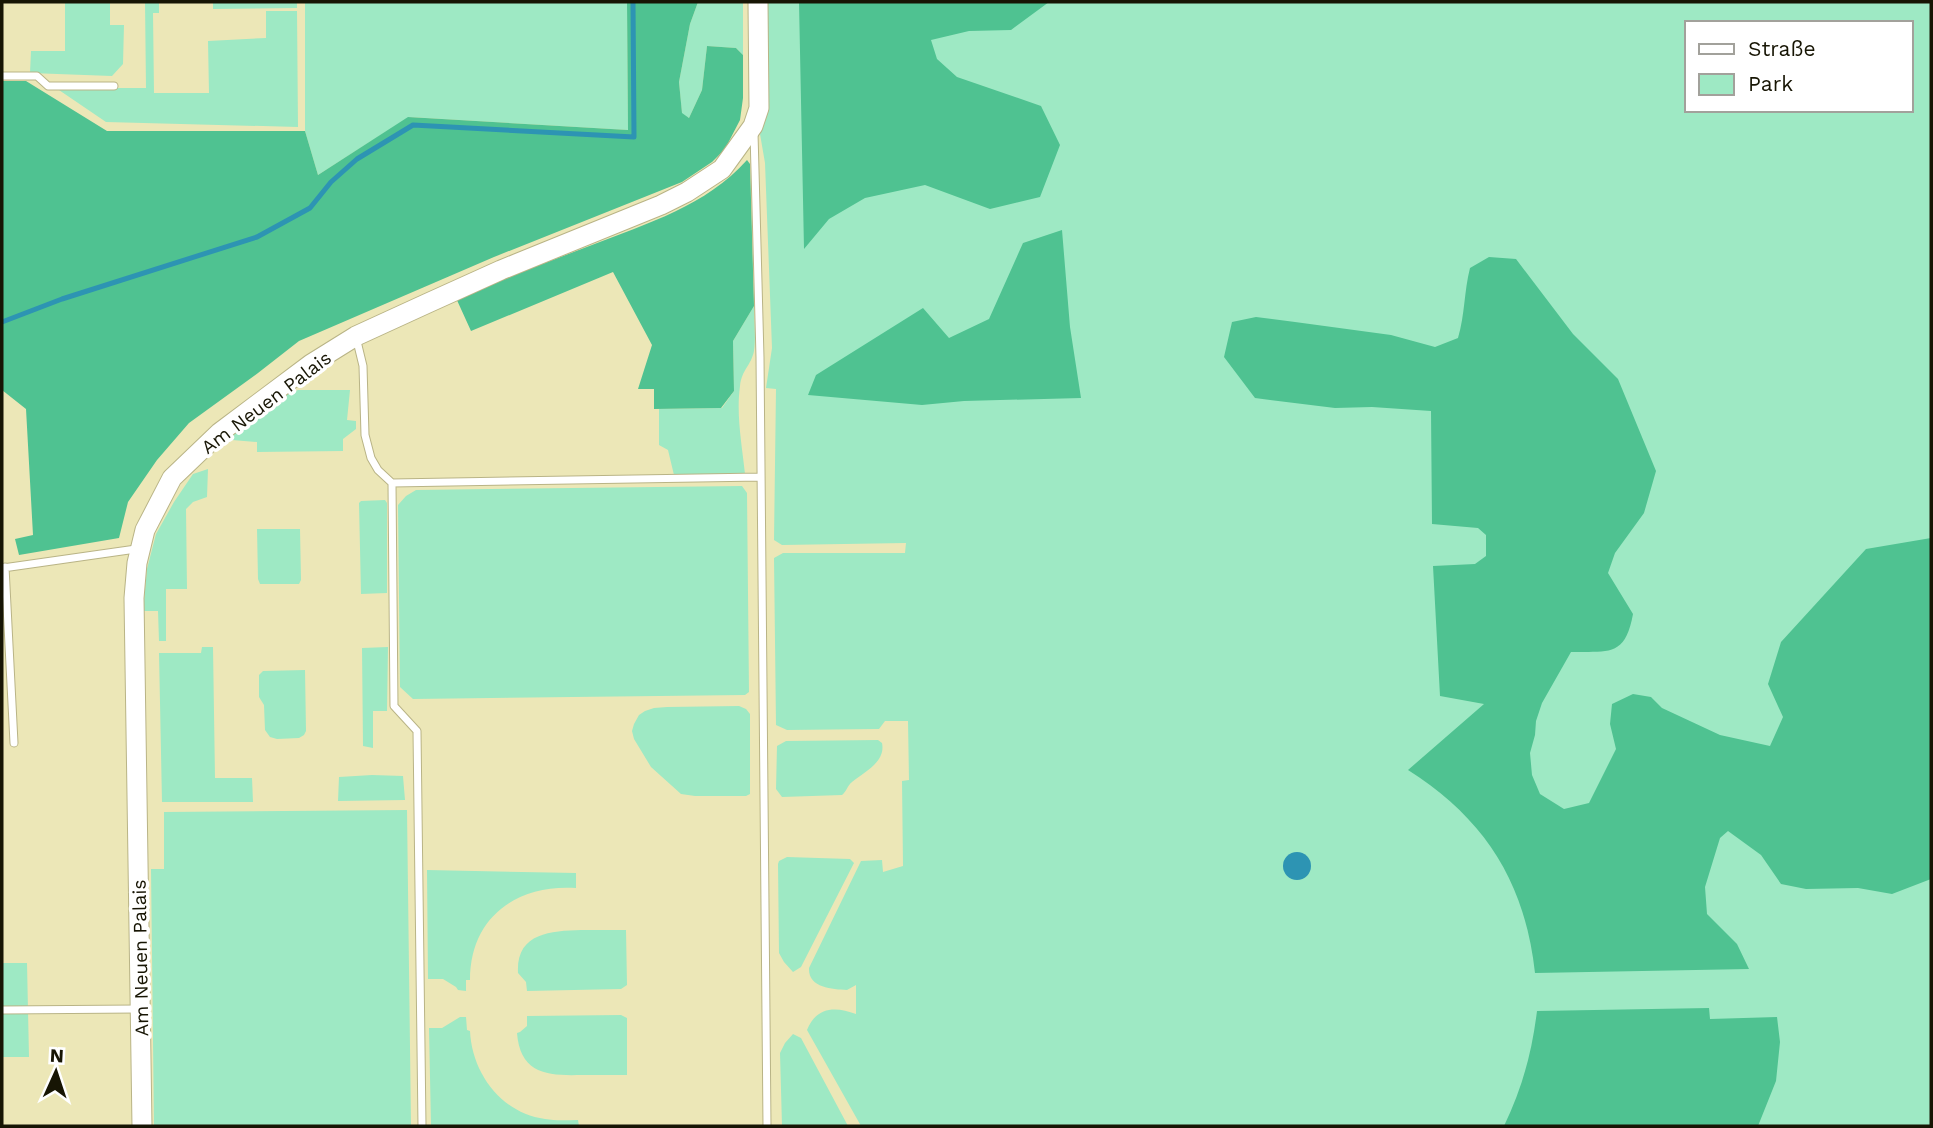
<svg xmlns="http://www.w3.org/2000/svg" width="1933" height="1128" font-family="'Work Sans',sans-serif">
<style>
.green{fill:#9ee9c4;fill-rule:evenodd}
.forest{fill:#4fc291}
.water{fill:#2d94b3}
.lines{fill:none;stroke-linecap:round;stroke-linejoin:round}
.stream{stroke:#2d94b3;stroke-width:5}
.lane-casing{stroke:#b9b486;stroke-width:9}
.secondary-casing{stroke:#b9b486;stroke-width:21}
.lane{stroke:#fff;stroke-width:7}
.secondary{stroke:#fff;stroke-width:19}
.labels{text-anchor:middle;stroke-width:7;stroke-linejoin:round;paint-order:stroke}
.street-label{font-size:19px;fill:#171504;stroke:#fff}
</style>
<rect width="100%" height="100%" fill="#ece7b7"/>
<path class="green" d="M 65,2 L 110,2 L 110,25 L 124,25 L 123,64 L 112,76 L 30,73 L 31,51 L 65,51 Z
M 145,2 L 159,2 L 159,13 L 153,13 L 154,93 L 209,93 L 208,41 L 266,38 L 266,11 L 297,11 L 298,127 L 106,122 L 56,88 L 146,88 Z
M 213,2 L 297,2 L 297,8 L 213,9 Z
M 305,2 L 627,2 L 628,130 L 409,117 L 318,175 L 305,131 Z
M 698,2 L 743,2 L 743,55 L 736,48 L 707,46 L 702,90 L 689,118 L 682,114 L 679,82 L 690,24 Z
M 766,2 L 1931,2 L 1931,1126 L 861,1126 L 807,1030 C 816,1007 835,1006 856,1014 L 856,985 L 847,990 C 832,989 808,988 809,968 L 861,861 L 882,860 L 883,872 L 903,866 L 902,781 L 909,780 L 908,721 L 885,721 L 879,729 L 787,730 L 776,725 L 774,558 L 783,553 L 905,553 L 906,543 L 782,545 L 774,540 L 776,389 L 766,388 L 772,348 L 765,163 L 760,134 L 765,121 L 767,108 ZM 1686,23 L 1910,23 L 1910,110 L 1686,110 Z
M 754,306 C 754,320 756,337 754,351 C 751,366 742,369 740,386 C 736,415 742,445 745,474 L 674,475 L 668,450 L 659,445 L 659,409 L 722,408 L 734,391 L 733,341 Z
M 298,390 L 350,390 L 347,420 L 356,421 L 356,429 L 343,439 L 343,451 L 257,452 L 257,442 L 232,440 L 217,450 C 240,429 268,400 298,390 Z
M 208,469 L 207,497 L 193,502 L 186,509 L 187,589 L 166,589 L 166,641 L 159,641 L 158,611 L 143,611 L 147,569 L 156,534 L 174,502 L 193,474 Z
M 742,486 L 747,493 L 749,692 L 745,695 L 413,699 L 400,687 L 398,505 L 406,496 L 416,490 Z
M 385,500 L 387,503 L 387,593 L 361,594 L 359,503 L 361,501 Z
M 257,529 L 300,529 L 301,580 L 299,584 L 260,584 L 258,579 Z
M 202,647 L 213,647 L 215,778 L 252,778 L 253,802 L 162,802 L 159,653 L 201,653 Z
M 388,647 L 387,711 L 373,711 L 373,748 L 363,746 L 362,648 Z
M 305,670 L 306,731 L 304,735 L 299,738 L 277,739 L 270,737 L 265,730 L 264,705 L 259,697 L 259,675 L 263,671 Z
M 739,706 L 746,709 L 750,714 L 750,794 L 746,796 L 695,796 L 681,794 L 651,767 L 634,739 L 632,731 L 634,724 L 639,715 L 645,711 L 654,708 L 667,707 Z
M 878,740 L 882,743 C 886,762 864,772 852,782 C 847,786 847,791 842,795 L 782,797 L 776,789 L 777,746 L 786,741 Z
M 372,775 L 403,776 L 405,800 L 338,801 L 339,777 Z
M 407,810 L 411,1126 L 154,1126 L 151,869 L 164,869 L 164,812 Z
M 787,857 L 850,859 L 854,863 L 801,967 L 793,972 L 784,962 L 779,953 L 778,864 L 779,861 Z
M 427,870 L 576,873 L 576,888 C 517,884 470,917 470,980 L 466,980 L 466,991 L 458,990 L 456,987 L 443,979 L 428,979 Z
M 626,930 L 627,985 L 621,989 L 527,991 L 526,982 L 518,973 C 516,933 550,931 581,930 C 596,930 611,930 626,930 Z
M 2,963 L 27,963 L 29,1057 L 2,1057 Z
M 621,1015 L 627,1018 L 627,1075 C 612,1075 597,1075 582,1075 C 548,1076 520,1074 517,1033 L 520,1032 L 527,1026 L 527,1016 Z
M 460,1017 L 466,1017 L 467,1030 L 470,1031 C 472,1073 501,1113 545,1119 C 556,1121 567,1120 578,1120 L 579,1126 L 431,1126 L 429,1028 L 442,1028 Z
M 793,1034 L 801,1038 L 848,1126 L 782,1126 L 780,1053 L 785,1043 Z"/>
<path class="forest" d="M 627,2 L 698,2 L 690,24 L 679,82 L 682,113 L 689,118 L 702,90 L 707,46 L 736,48 L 743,55 L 743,98 L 740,120 L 725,149 L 712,162 L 682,182 L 494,257 L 299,341 L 258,373 L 189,423 L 157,460 L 128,502 L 119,538 L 19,555 L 15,539 L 33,535 L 26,409 L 2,390 L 2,81 L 26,81 L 107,131 L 305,131 L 318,175 L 408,117 L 628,130 Z
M 799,2 L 1049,2 L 1011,30 L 969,31 L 931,40 L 937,59 L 957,77 L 1041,106 L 1060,145 L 1040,197 L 990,209 L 925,185 L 865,198 L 829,219 L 804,249 Z
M 747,160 L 750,164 L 754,306 L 733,341 L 734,391 L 721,408 L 654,409 L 654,389 L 638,389 L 652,345 L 613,272 L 471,331 L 456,298 C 501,280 547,262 592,245 C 648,223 706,206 747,160 Z
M 1062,230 L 1070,327 L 1081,398 L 964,401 L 922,405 L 808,395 L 816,375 L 923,308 L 949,338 L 989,319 L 1023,243 Z
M 1489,257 L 1516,259 L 1573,334 L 1618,379 L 1656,471 L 1644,513 L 1615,553 L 1608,573 L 1633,614 C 1625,658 1608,651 1571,652 L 1542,703 L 1536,721 L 1535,735 L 1530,753 L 1532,775 L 1540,794 L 1564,809 L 1589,803 L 1616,749 L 1610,724 L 1612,704 L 1633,694 L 1651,697 L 1662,708 L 1720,735 L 1770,746 L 1783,717 L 1768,684 L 1781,642 L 1866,549 L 1931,538 L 1931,879 L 1892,894 L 1858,888 L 1806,889 L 1781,884 L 1761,855 L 1728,831 L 1720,838 L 1705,887 L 1707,914 L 1737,944 L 1749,969 L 1535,973 C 1525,882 1485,819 1408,770 L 1484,704 L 1440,696 L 1433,566 L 1475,564 L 1486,556 L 1486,535 L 1478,528 L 1432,524 L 1431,411 L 1372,407 L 1335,408 L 1255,398 L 1224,357 L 1232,322 L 1256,317 L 1295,322 L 1391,335 L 1435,347 L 1458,338 C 1465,315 1464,291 1470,268 Z
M 1709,1008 L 1710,1019 L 1777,1017 L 1780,1042 L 1776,1081 L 1758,1126 L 1504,1126 C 1522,1089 1532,1052 1537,1011 Z"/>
<path class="water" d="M1283 866a14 14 0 1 1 28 0a14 14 0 1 1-28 0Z"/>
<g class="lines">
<path class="stream" d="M 2,322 L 62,299 L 257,237 L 310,208 L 331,182 L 357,159 L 413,125 L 634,137 L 633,2"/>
<defs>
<path id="lane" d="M 2,76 L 37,76 L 48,86 L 114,86
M 754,133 L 760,357 L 767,1126
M 356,337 L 363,366 L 365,435 L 371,458 L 378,470 L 392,483 L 394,706 L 417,731 L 422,1126
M 392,483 L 761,477
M 5,567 L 14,743
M 3,568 L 136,549
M 2,1010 L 138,1009"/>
<path id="secondary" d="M 142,1126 L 134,598 L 137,563 L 145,530 L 172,478 L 219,433 L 311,364 L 356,336 L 428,303 L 501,270 L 661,205 L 687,192 L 722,169 L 753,126 L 759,108 L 758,2"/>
</defs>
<use href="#lane" class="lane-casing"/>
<use href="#secondary" class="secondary-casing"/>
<use href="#lane" class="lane"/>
<use href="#secondary" class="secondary"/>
</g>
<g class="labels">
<g class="street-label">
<text transform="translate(266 402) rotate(-37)" y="7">Am Neuen Palais</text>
<text transform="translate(140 958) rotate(-91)" y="7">Am Neuen Palais</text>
</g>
</g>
<rect width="1933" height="1128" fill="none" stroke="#171504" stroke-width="7"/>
<rect x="1685" y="21" width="228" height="91" fill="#ffffff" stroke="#a2a19b" stroke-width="2"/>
<rect x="1699" y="44" width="35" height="10" fill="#ffffff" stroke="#a2a19b" stroke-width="2"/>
<text x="1748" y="56" font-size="21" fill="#171504">Straße</text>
<rect x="1699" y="74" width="35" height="21" fill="#9ee9c4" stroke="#a2a19b" stroke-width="2"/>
<text x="1748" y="91" font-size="21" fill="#171504">Park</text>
<g transform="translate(56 1072) rotate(3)" stroke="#ffffff" stroke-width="5" paint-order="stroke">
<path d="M0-5L12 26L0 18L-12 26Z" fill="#171504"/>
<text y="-10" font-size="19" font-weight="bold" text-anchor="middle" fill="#171504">N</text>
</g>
</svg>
